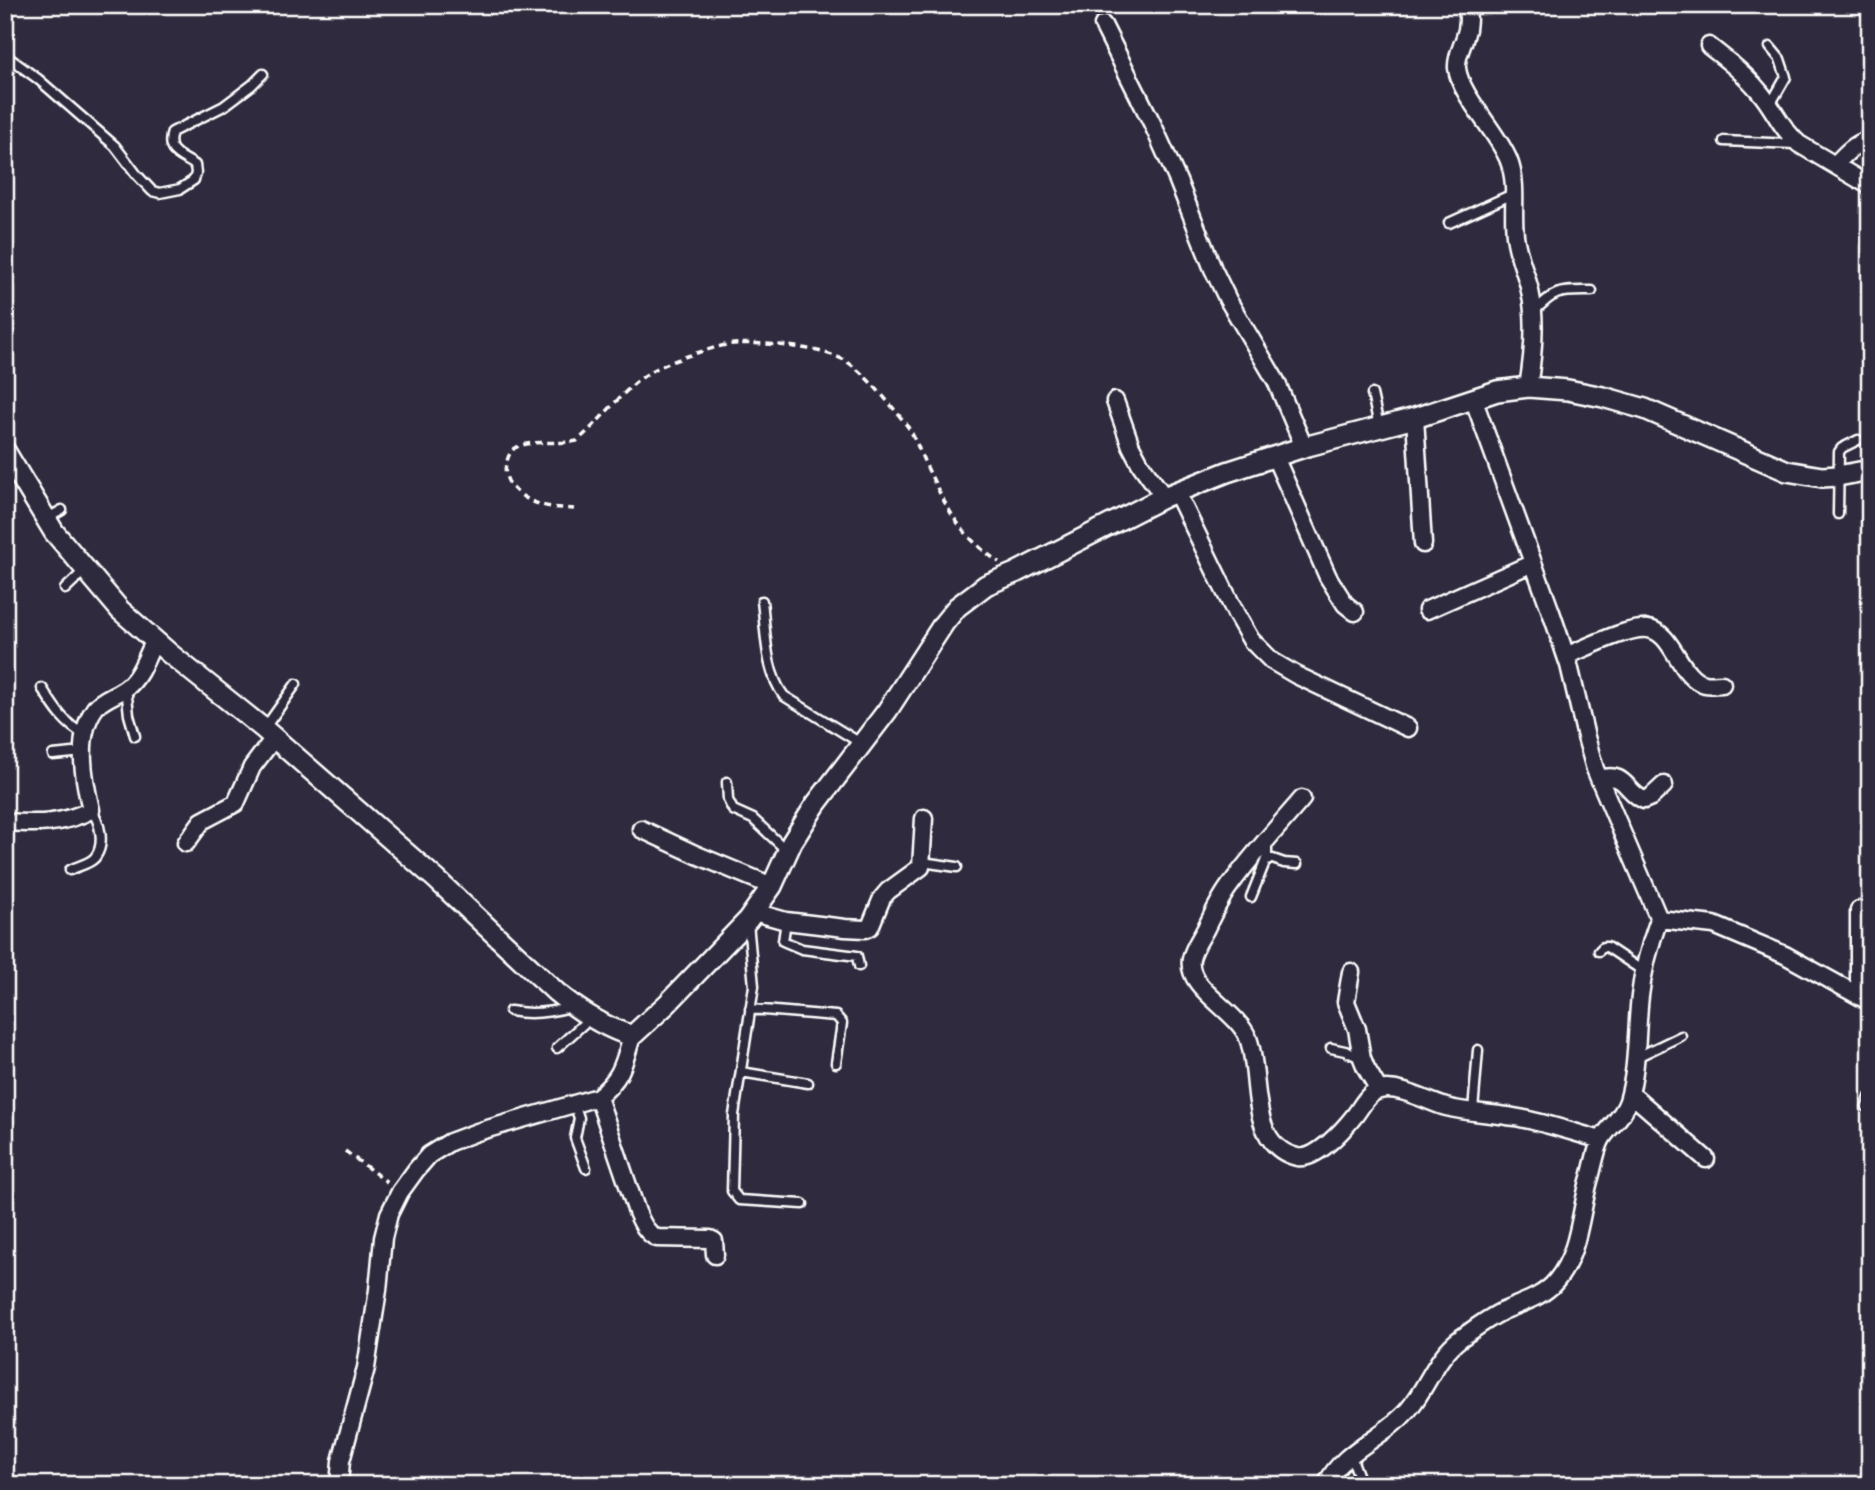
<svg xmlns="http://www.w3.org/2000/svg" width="1875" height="1490" font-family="Pangolin,sans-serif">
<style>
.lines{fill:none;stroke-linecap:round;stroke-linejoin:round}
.service-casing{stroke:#fff;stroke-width:13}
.minor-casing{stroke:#fff;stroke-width:21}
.tertiary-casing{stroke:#fff;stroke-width:24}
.path{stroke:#fff;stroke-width:3.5;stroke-dasharray:7 5;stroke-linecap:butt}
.service{stroke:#2f2a3d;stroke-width:8}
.minor{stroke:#2f2a3d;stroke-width:16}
.tertiary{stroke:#2f2a3d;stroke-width:19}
</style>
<rect width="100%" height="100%" fill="#2f2a3d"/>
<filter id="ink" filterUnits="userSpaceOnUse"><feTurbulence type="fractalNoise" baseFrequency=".0143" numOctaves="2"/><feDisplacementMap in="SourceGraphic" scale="14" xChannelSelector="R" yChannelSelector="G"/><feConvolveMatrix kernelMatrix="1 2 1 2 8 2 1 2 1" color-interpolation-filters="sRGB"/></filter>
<g filter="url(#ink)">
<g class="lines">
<defs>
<path id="service" d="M 1770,47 L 1780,59 L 1786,77 L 1770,105
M 5,55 L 38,79 L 115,146 L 137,175 L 152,191 L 160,193 L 180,189 L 194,180 L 196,173 L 195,165 C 180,155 165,153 172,132 L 224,106 L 252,85 L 263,74
M 1724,141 L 1796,144
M 1449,223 L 1515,193
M 1534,312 C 1555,289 1562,291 1592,291
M 1372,394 L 1379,426
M 1838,514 L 1839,452 L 1842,448 L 1858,440
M 46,519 L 62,510
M 65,589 L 85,570
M 762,601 C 766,632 765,671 784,696 L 862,744
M 126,687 L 129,715 L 135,736
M 42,688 C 54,707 64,724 85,735
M 264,729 L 296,684
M 53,755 L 83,752
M 727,782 L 728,800 L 733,810 L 753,819 L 786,850
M 1267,857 L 1284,863 L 1297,864
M 922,862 L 957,867
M 70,870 C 78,866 92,863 96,856 C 105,843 100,821 91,810
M 1251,897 L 1267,857 L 1267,844
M 786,921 L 783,941 L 802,949 L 857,956 L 859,966
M 748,923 L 754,986 L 734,1115 L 732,1191 L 739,1200 L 803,1204
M 1599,951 L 1603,947 L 1607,947 L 1643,971
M 750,1009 L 836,1016 L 842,1023 L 836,1063
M 510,1011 C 531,1015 549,1013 570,1007
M 557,1048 L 591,1017
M 1331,1048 L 1345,1051 L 1361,1058
M 1635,1058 L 1681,1036
M 741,1072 L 808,1083
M 574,1104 L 579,1118 L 575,1138 L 586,1168
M 1867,1107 L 1870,1097
M 1473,1111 L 1478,1050
M 1351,1456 L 1362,1485"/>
<path id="minor" d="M 1467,5 C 1468,16 1469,26 1465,37 C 1462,47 1456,57 1457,68 C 1460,96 1498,132 1509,161 C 1518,185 1512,210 1515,235 C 1517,255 1526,272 1530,291 C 1537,322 1533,357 1528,387
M 1103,25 L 1152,123 L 1178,181 L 1213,269 L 1228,300 L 1276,381 L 1304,447
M 1709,46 C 1727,60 1745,74 1759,91 C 1774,108 1781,129 1799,144 L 1870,186
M 1835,165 C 1846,153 1854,144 1870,139
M 1473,398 L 1551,612 L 1569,665 L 1586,737 L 1595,769 L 1659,919 L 1714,925 L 1785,955 L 1870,1002
M 1115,401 L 1131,446 L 1141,465 L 1164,497
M 1415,418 L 1423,544
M 1275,457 L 1328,577 L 1345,604 L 1355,612
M 1176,491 L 1236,614 L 1251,640 L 1272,661 L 1296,675 L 1408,728
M 1427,610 L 1533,563
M 1566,656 C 1586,648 1629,626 1648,629 C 1674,632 1678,677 1705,684 C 1710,685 1717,684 1722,684
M 1600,779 C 1626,771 1625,792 1644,800 L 1651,797 L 1664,785
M 1302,799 C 1278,827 1253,854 1231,884 C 1220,898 1213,914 1205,930 C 1200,939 1193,949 1191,959 C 1186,989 1236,1009 1248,1038 C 1262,1073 1246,1145 1297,1157 C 1316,1161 1344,1129 1355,1115 C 1362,1106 1368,1092 1380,1090 C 1399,1085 1428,1102 1446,1107 C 1468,1113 1492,1113 1514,1117 C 1544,1122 1572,1132 1601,1140
M 5,822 C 38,824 61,825 91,810 C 84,780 75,736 95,708 C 103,698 117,695 127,687 C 141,676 147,655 155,640
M 641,829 L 697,855 L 772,886
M 186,843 L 202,821 L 236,803 L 252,767 L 274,738
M 754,912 L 786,921 L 845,928 L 865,929 L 870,927 L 882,898 L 888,891 L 921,867 L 924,818
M 1351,972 L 1346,1002 L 1357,1029 L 1362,1058 L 1366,1068 L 1379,1090
M 1859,980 L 1859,910
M 1630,1093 L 1706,1159
M 598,1097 L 637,1212 C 642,1223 646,1233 657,1238 L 710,1239 L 714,1241 L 715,1255
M 339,1485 L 341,1461 L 366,1368 L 378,1290 L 383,1238 L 389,1214 L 400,1192 L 416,1170 L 429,1155 L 450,1142 L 477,1132 L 598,1097 C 622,1077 623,1066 632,1036
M 1326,1485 C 1342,1450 1384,1438 1408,1410 C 1428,1387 1435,1357 1461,1338 C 1474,1329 1487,1319 1501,1312 C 1520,1303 1542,1298 1556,1281 C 1579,1254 1580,1214 1589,1181 C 1593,1169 1595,1152 1601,1140 C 1608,1127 1622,1119 1628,1101 C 1638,1068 1636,1030 1640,996 C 1643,969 1650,944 1659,919"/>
<path id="tertiary" d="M 5,451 L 54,532 L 120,610 L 169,653 L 264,729 L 436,879 L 556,992 C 579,1011 603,1027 632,1036 L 667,1004 L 748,920 L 772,886 L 792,842 L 816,804 L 887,711 L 944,623 L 957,607 L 986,585 L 1015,573 L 1164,497 L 1227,472 L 1304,447 L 1415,418 L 1497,391 L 1528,387 L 1568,390 L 1603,397 L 1645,409 L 1787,471 L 1822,477 L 1838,476 L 1870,470"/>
</defs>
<use href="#service" class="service-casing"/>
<use href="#minor" class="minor-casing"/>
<use href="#tertiary" class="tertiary-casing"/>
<path class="path" d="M 574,509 C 564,508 552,508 542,505 C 524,500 501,485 506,464 C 508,457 510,450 517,447 C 535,439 558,445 577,441 C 602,420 622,390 650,372 C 666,362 707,349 726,345 C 752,340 823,347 846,361 C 865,373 894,408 908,427 C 915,437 919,450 924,461 C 945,504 957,534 999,562
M 345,1151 L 387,1182"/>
<use href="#service" class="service"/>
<use href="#minor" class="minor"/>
<use href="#tertiary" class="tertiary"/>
</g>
</g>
<rect width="1875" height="1490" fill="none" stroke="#2f2a3d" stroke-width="28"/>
<rect x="14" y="14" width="1847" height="1462" fill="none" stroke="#fff" stroke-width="2.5" filter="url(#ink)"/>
</svg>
